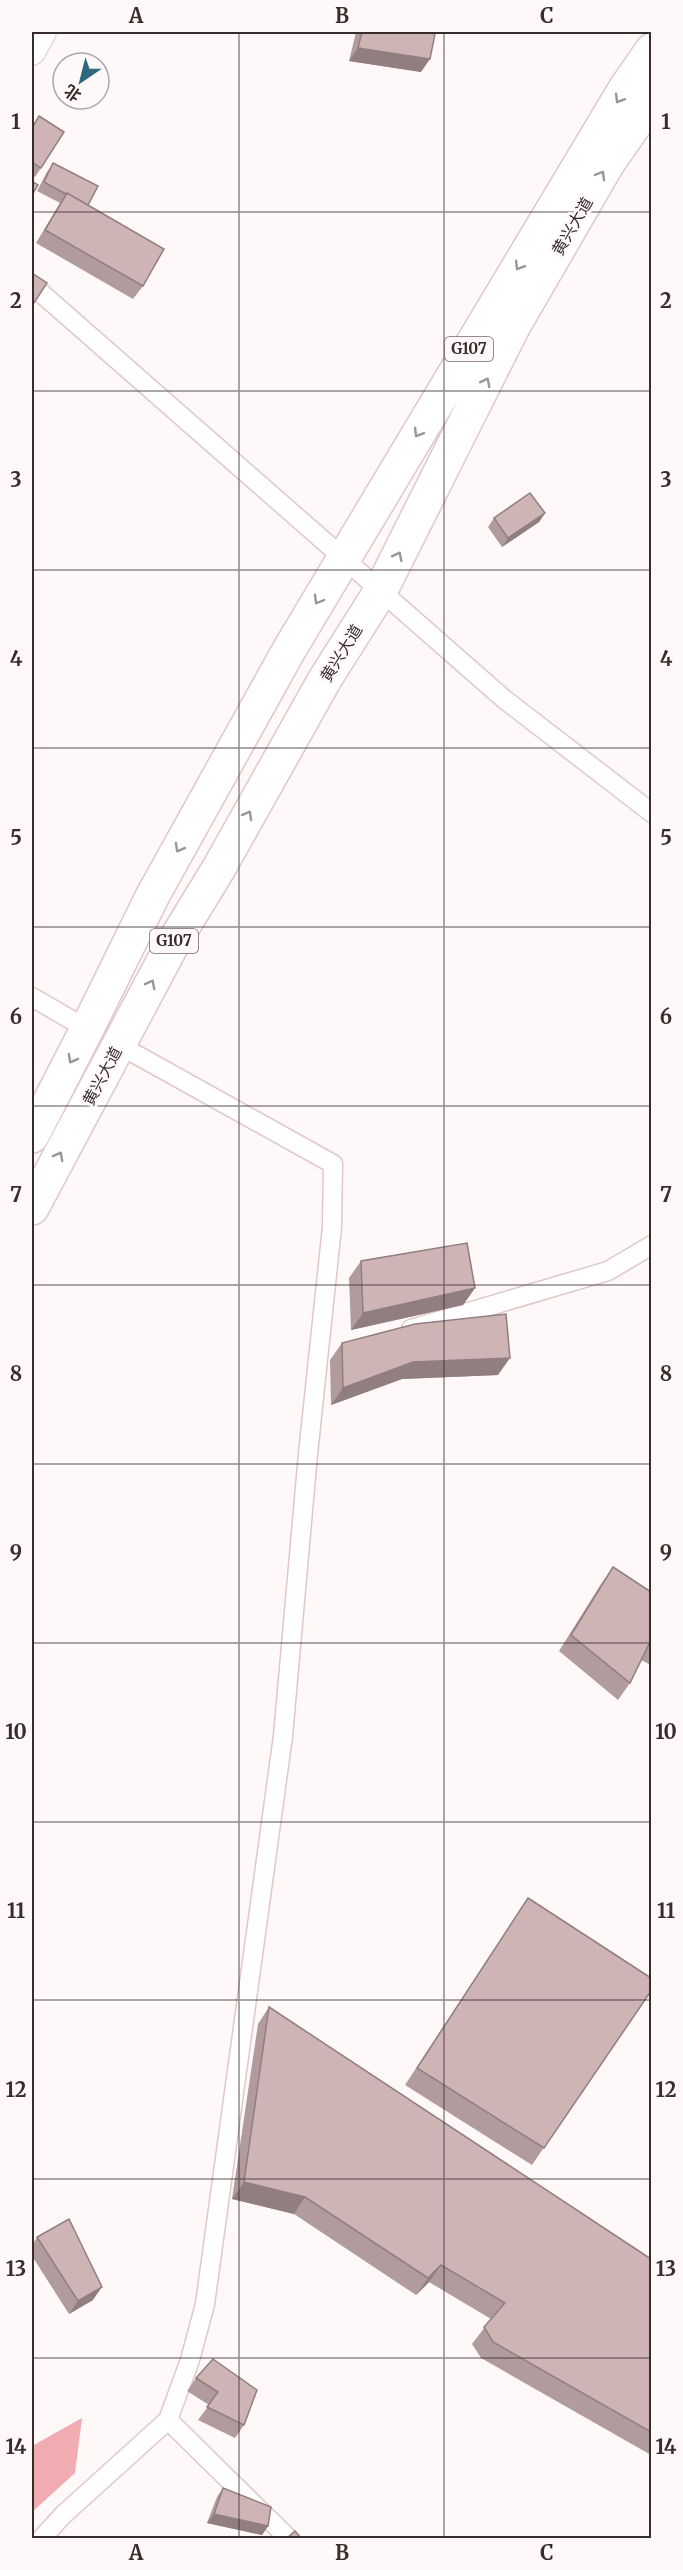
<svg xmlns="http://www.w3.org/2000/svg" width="683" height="2570" font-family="Merriweather,'Noto Sans SC',serif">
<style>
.water{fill:#f1acb1}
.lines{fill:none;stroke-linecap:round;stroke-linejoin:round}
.street-casing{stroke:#e1c7c8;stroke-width:21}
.secondary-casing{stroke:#e1c7c8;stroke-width:28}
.highway-casing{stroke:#e1c7c8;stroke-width:36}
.street{stroke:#fff;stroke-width:18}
.secondary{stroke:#fff;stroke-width:26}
.highway{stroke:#fff;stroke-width:33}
.wall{fill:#b29b9d}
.shaded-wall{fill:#917e7f}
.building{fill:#cfb4b6;stroke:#917e7f;stroke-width:1.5}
.oneway{stroke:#9b9696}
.grid{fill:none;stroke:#372d2d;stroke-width:1.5;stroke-opacity:0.55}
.labels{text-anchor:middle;stroke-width:6;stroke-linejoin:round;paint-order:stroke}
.shield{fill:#fef8f9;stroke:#736a6a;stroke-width:1.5}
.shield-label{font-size:15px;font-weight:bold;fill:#372d2d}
.street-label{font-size:16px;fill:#372d2d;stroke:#fef8f9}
.neatline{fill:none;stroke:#372d2d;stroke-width:2}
.grid-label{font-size:20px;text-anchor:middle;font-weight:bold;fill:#372d2d}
</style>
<rect width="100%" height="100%" fill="#fef8f9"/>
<path class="water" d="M 82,2418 L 75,2473 L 32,2512 L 32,2446 Z"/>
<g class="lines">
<defs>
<path id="street" d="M 32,285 L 504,699 L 652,813
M 32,997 L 87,1029
M 411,1329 L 608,1271 L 652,1245
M 168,2420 L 288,2538
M 42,2538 L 63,2515 L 168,2420 L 190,2360 L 205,2304 L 283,1736 L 308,1454 L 332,1227 L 333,1164 L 119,1045"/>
<path id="secondary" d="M 32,52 L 43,32"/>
<path id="highway" d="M 32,1136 L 87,1029 L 153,895 L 289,650 L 625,89 L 652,50
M 32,1208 L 172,945 L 219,868 L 325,679 L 380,592 L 513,327 L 608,163 L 652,100"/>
</defs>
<use href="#street" class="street-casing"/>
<use href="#secondary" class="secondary-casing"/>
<use href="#highway" class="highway-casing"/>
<use href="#street" class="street"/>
<use href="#secondary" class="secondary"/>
<use href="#highway" class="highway"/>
</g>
<path class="wall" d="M 356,32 L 426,32 L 421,72 L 349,61 Z
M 39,116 L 41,168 L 35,177 L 32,175 L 32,127 Z
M 53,163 L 88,205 L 143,286 L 133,299 L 36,243 L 60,203 L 37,191 L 47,172 Z
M 545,513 L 539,522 L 502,547 L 488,527 L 494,518 Z
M 361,1261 L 475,1288 L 463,1305 L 351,1330 L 349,1278 Z
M 342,1343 L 498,1375 L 402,1379 L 331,1405 L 330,1360 Z
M 613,1567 L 651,1592 L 651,1665 L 641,1660 L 630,1683 L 618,1700 L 559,1651 L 601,1584 Z
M 528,1898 L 651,1991 L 532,2165 L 405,2085 Z
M 269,2007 L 651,2259 L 651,2455 L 481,2358 L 472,2344 L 491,2319 L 429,2282 L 416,2295 L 294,2214 L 232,2199 L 258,2024 Z
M 37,2237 L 93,2300 L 69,2314 L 32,2256 L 32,2246 Z
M 213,2359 L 244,2425 L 235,2438 L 198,2420 L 209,2405 L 187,2391 L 196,2378 Z
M 223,2488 L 268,2526 L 262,2535 L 207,2523 L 217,2497 Z"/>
<path class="shaded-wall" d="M 358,48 L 430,59 L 421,72 L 349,61 Z
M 545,513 L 539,522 L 502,547 L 508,538 Z
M 475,1288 L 463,1305 L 351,1330 L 363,1313 Z
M 510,1358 L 498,1375 L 402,1379 L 331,1405 L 343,1388 L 413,1362 Z
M 244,2182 L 305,2197 L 294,2214 L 232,2199 Z
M 441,2265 L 429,2282 L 416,2295 L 428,2278 Z
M 102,2287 L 93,2300 L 69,2314 L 78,2301 Z
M 214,2514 L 268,2526 L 262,2535 L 207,2523 Z"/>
<path class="building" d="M 362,32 L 426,32 L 435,34 L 430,59 L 358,48 Z
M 39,116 L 64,132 L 41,168 L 32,162 L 32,128 Z
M 53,163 L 98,186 L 88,205 L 67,193 L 66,194 L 44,182 Z
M 32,181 L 38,185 L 32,195 Z
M 67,193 L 164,249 L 143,286 L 45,230 Z
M 32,273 L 47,283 L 32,306 Z
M 530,493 L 545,513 L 508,538 L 494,518 Z
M 467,1243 L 475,1288 L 363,1313 L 361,1261 Z
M 506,1314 L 510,1358 L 413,1362 L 343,1388 L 342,1343 L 415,1324 Z
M 613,1567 L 651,1592 L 651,1642 L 650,1642 L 630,1683 L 571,1635 Z
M 528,1898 L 651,1978 L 651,1991 L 544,2148 L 417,2068 Z
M 269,2007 L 651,2259 L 651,2432 L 493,2342 L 484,2327 L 505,2303 L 441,2265 L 428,2278 L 305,2197 L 244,2182 Z
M 69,2219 L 102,2287 L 78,2301 L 37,2237 Z
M 213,2359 L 257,2390 L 244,2425 L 207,2407 L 218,2392 L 196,2378 Z
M 223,2488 L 271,2507 L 268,2526 L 214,2514 Z
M 295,2531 L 301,2538 L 287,2538 Z"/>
<defs><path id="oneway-chevron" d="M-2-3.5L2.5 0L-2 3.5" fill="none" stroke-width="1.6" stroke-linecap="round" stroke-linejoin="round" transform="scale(1.5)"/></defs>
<g class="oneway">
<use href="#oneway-chevron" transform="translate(619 99) rotate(121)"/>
<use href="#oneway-chevron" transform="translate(601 175) rotate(-60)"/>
<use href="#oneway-chevron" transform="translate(519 266) rotate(121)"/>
<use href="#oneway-chevron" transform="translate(486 382) rotate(-63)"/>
<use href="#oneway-chevron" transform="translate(418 433) rotate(121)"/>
<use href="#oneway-chevron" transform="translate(398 556) rotate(-63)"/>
<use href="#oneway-chevron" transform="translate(318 600) rotate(120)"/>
<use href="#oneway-chevron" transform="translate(248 815) rotate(-61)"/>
<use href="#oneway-chevron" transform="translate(179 848) rotate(119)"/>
<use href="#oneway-chevron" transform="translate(151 984) rotate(-62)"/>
<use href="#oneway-chevron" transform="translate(72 1059) rotate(118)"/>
<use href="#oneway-chevron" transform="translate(59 1156) rotate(-62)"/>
</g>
<path class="grid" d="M 239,32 L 239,2538M 444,32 L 444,2538M 32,212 L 652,212M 32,391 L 652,391M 32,570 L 652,570M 32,748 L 652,748M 32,927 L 652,927M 32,1106 L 652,1106M 32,1285 L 652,1285M 32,1464 L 652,1464M 32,1643 L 652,1643M 32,1822 L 652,1822M 32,2000 L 652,2000M 32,2179 L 652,2179M 32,2358 L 652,2358"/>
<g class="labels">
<g class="shield">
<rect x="445" y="337" width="48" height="24" rx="4.5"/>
<rect x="150" y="929" width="48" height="24" rx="4.5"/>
</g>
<g class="shield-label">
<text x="469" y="354">G107</text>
<text x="174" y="946">G107</text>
</g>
<g class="street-label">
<text transform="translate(572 226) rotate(-60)" y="6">黄兴大道</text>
<text transform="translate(341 653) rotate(-58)" y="6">黄兴大道</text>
<text transform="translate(102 1076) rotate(-62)" y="6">黄兴大道</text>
</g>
</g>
<rect width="683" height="2570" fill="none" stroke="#fef8f9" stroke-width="66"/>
<g transform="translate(81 81) rotate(215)"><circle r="28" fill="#fef8f9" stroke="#aea7a7" stroke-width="1.5"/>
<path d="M0-4.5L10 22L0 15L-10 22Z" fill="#2d6880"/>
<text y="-9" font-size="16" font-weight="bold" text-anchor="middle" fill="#372d2d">北</text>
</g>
<rect x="33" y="33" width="617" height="2504" class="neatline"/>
<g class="grid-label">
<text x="136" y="23">A</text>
<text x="342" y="23">B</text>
<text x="547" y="23">C</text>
<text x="16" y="129">1</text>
<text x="666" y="129">1</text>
<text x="16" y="308">2</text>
<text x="666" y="308">2</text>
<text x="16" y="487">3</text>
<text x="666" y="487">3</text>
<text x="16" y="666">4</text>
<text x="666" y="666">4</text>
<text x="16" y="845">5</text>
<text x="666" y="845">5</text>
<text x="16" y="1024">6</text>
<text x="666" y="1024">6</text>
<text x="16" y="1202">7</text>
<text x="666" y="1202">7</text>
<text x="16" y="1381">8</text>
<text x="666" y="1381">8</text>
<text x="16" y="1560">9</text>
<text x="666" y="1560">9</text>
<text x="16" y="1739">10</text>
<text x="666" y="1739">10</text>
<text x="16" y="1918">11</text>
<text x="666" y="1918">11</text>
<text x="16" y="2097">12</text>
<text x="666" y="2097">12</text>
<text x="16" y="2276">13</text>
<text x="666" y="2276">13</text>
<text x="16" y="2454">14</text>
<text x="666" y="2454">14</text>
<text x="136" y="2560">A</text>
<text x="342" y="2560">B</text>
<text x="547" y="2560">C</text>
</g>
</svg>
